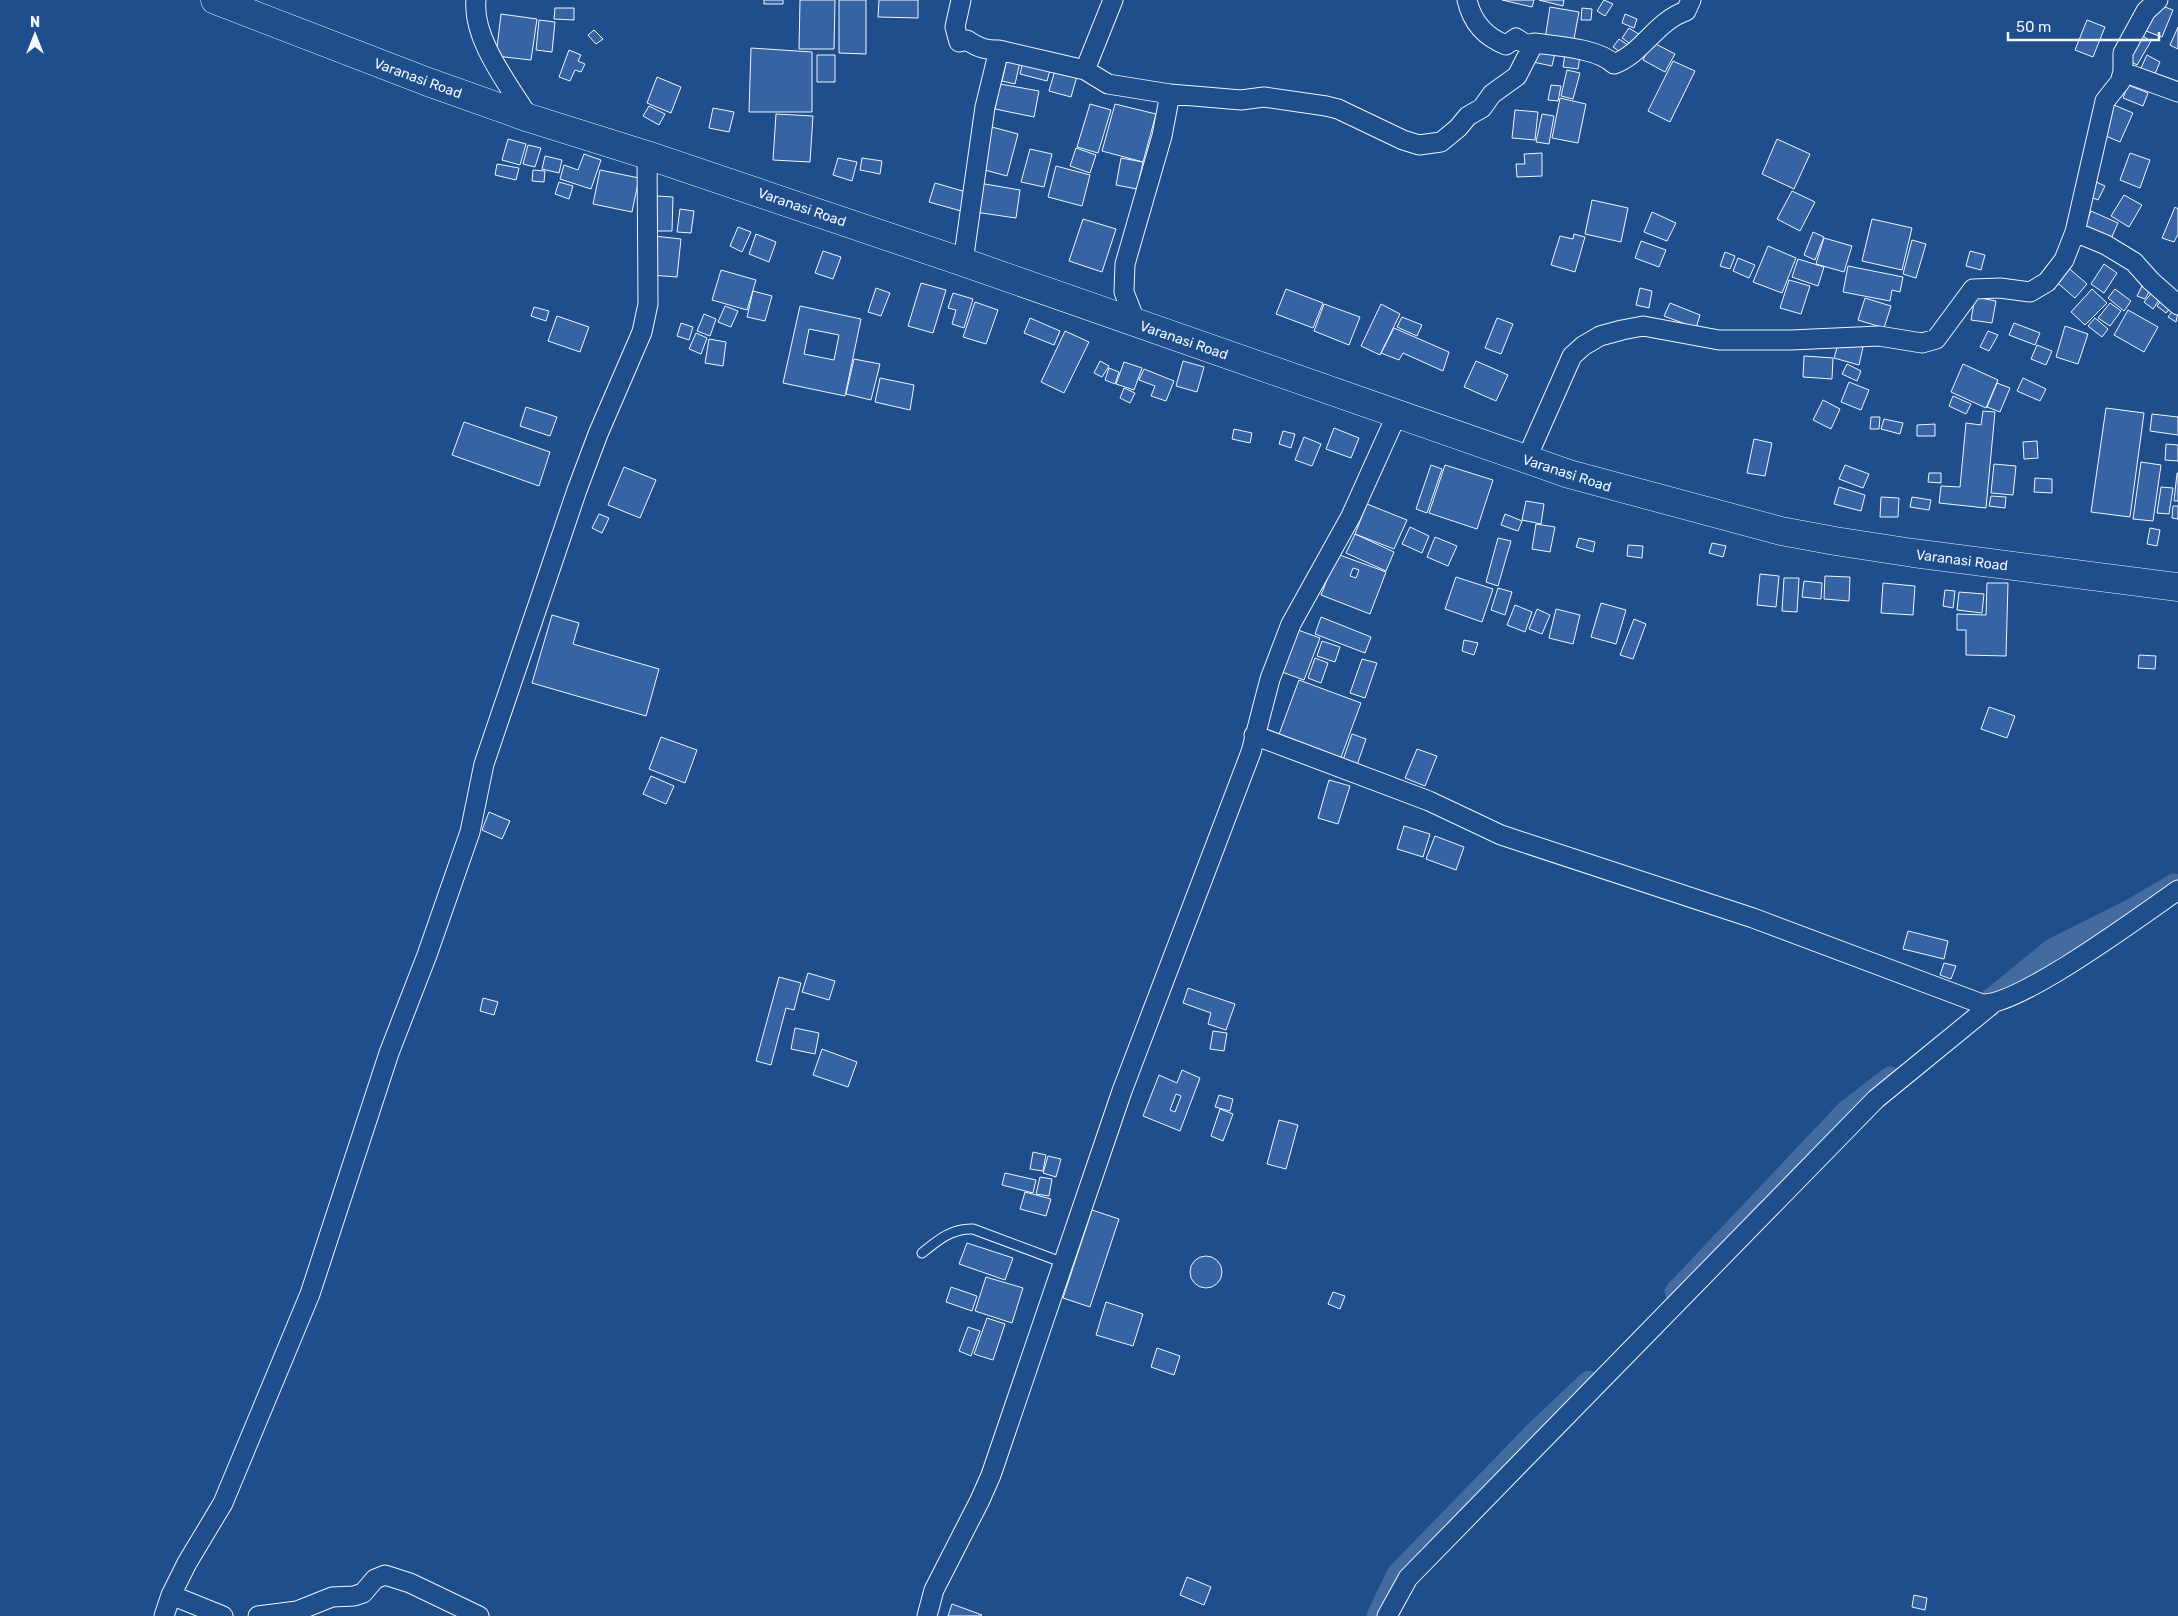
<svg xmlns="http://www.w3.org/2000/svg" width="2178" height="1616" font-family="Rubik,sans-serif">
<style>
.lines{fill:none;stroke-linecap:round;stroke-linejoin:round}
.canal{stroke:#446ba0;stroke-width:21}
.building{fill:#3563a3;stroke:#f2f6ff;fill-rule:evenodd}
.service-casing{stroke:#f2f6ff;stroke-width:11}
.minor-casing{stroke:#f2f6ff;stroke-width:21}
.trunk-casing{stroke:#f2f6ff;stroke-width:29}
.service{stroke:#1f4e8c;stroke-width:9}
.minor{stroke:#1f4e8c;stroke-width:19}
.trunk{stroke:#1f4e8c;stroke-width:28}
.labels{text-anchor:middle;stroke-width:4;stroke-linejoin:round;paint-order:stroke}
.street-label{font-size:14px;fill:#f2f6ff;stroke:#1f4e8c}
</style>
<rect width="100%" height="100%" fill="#1f4e8c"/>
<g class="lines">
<path class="canal" d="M 1981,1007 L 2052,949 L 2132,909 L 2174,884
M 1675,1292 L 1846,1111 L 1890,1077
M 1377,1616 L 1397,1574 L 1534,1433 L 1589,1381"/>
</g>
<path class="building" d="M 764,0 L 783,0 L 783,4 L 764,4 Z
M 800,0 L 835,0 L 834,49 L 799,49 Z
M 839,0 L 866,0 L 866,54 L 839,53 Z
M 879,0 L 918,0 L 918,18 L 878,17 Z
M 1502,0 L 1534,0 L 1532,7 Z
M 1539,0 L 1564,0 L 1563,6 Z
M 1604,0 L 1613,4 L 1605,16 L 1597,11 Z
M 2157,4 L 2173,10 L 2162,37 L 2146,31 Z
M 1550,7 L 1579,12 L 1573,44 L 1545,39 Z
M 555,8 L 574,8 L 574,20 L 554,19 Z
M 1582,8 L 1592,9 L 1591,20 L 1581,20 Z
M 501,14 L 537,19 L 531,60 L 496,56 Z
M 1625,14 L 1637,19 L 1634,28 L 1622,23 Z
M 539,20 L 555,22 L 552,52 L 536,50 Z
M 2087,20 L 2105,27 L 2093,57 L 2075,50 Z
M 2178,27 L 2178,49 L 2170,45 Z
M 1629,28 L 1640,35 L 1632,45 L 1622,38 Z
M 594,30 L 603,39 L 596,44 L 588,35 Z
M 2141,35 L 2151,41 L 2137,65 L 2127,59 Z
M 1619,39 L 1632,48 L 1626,56 L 1613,47 Z
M 1652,42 L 1675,54 L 1665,72 L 1643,60 Z
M 751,48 L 812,52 L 812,112 L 749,112 Z
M 1536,49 L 1555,53 L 1552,66 L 1533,62 Z
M 569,50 L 581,55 L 578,61 L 585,64 L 581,72 L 575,70 L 570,81 L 559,77 Z
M 1565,54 L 1580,56 L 1578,69 L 1563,67 Z
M 817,55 L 835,55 L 835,82 L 817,82 Z
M 2147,55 L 2160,62 L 2154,76 L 2140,70 Z
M 1007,59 L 1020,62 L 1015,84 L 1002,81 Z
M 1673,61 L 1695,71 L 1670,122 L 1648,111 Z
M 1023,62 L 1050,70 L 1047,81 L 1020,74 Z
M 1055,70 L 1077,76 L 1071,97 L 1049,91 Z
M 1567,70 L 1580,73 L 1573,99 L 1561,96 Z
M 657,77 L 681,87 L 671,113 L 647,103 Z
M 1000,84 L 1039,91 L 1034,117 L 995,109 Z
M 1551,85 L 1561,86 L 1558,101 L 1548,100 Z
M 2128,85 L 2148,93 L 2143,106 L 2123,98 Z
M 1560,98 L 1586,104 L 1578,143 L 1552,138 Z
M 1090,104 L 1111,110 L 1098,153 L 1077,147 Z
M 1115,104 L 1156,114 L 1143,162 L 1102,151 Z
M 2114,105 L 2133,113 L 2120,142 L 2101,134 Z
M 649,106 L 665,114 L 659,125 L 643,116 Z
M 713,108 L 734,112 L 729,132 L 709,128 Z
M 1515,110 L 1538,112 L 1535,140 L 1512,138 Z
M 776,114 L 813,116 L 810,162 L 773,160 Z
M 1542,114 L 1554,116 L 1549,144 L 1536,142 Z
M 992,127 L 1018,134 L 1007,176 L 981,169 Z
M 508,139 L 526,144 L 520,165 L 502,160 Z
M 1777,139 L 1810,154 L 1794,189 L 1762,174 Z
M 528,145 L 541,148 L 535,167 L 523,164 Z
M 1076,148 L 1096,155 L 1090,173 L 1070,166 Z
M 1030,149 L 1052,154 L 1044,187 L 1021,182 Z
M 1542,153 L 1542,176 L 1517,177 L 1516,164 L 1525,164 L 1524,154 Z
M 2130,153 L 2150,160 L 2140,188 L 2120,180 Z
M 584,154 L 601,160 L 591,189 L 560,179 L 564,165 L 578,170 Z
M 545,156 L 562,160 L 559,173 L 542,169 Z
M 838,158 L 857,162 L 852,181 L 833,175 Z
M 862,158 L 882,161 L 880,174 L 860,170 Z
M 1121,158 L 1143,162 L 1137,189 L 1116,185 Z
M 497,164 L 519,168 L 516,180 L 495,175 Z
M 1056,166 L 1090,175 L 1082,206 L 1048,197 Z
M 533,170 L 545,171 L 544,182 L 532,181 Z
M 600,170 L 639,178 L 632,212 L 593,204 Z
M 2094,181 L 2105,186 L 2098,200 L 2088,196 Z
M 559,182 L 573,186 L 569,199 L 555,194 Z
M 935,183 L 966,192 L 961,211 L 929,202 Z
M 979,183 L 1020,190 L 1016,218 L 975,212 Z
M 1792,191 L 1815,202 L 1800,231 L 1777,219 Z
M 2124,195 L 2142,205 L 2129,227 L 2111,216 Z
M 657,196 L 673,197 L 672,231 L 656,231 Z
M 1592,200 L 1628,208 L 1621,242 L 1585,234 Z
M 2175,207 L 2178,209 L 2178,234 L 2174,242 L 2162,238 Z
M 680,209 L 694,211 L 691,233 L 677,232 Z
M 2091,211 L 2118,223 L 2110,241 L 2083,230 Z
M 1652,212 L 1676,223 L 1667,241 L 1644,232 Z
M 1083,219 L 1116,229 L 1102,272 L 1069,261 Z
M 1872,219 L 1912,228 L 1902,270 L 1862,261 Z
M 738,227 L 751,232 L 742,252 L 730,246 Z
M 1813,232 L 1824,237 L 1815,260 L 1804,255 Z
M 756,234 L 776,242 L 769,262 L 749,254 Z
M 1574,234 L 1585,237 L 1575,272 L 1551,265 L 1560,236 L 1573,239 Z
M 654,236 L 681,239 L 677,277 L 651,275 Z
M 1824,238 L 1852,246 L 1844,272 L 1816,264 Z
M 1912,240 L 1926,244 L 1916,278 L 1903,274 Z
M 1641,241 L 1666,250 L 1659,267 L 1635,258 Z
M 1768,246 L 1796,258 L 1782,293 L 1753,282 Z
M 823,251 L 841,257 L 833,279 L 815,273 Z
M 1970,251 L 1985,255 L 1981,270 L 1966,266 Z
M 1725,252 L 1735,256 L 1730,269 L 1720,266 Z
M 1738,258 L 1755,265 L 1749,278 L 1733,271 Z
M 1798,259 L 1824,267 L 1818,286 L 1792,277 Z
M 2104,264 L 2117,273 L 2104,293 L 2091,284 Z
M 2065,265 L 2087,284 L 2075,298 L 2053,279 Z
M 1848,266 L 1903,277 L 1900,292 L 1892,290 L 1890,301 L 1843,292 Z
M 721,270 L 756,280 L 747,310 L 712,300 Z
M 1789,280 L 1810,286 L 1801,314 L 1780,308 Z
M 921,283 L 946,290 L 933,333 L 908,326 Z
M 2142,286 L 2150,290 L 2145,299 L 2137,296 Z
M 876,288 L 890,293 L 881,316 L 868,312 Z
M 1640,288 L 1652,291 L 1649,308 L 1636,305 Z
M 1286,289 L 1323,303 L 1313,328 L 1276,314 Z
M 2092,289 L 2107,303 L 2085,325 L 2071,312 Z
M 2115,289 L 2131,301 L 2124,311 L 2108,298 Z
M 2154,290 L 2162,296 L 2153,309 L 2144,302 Z
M 753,291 L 772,296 L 765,321 L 747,317 Z
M 953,293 L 973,299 L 964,328 L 952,324 L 956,310 L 948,308 Z
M 1975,297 L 1996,301 L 1992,323 L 1971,320 Z
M 1865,298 L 1891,306 L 1884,328 L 1858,320 Z
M 2163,298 L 2172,306 L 2166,313 L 2157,306 Z
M 975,302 L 998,310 L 986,344 L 963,337 Z
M 1670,303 L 1700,315 L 1696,328 L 1664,316 Z
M 2110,303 L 2121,311 L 2110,326 L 2098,318 Z
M 1324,304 L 1360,317 L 1349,345 L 1314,331 Z
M 1381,304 L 1400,314 L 1380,355 L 1361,346 Z
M 725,306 L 738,311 L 731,327 L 718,322 Z
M 800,306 L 861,319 L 845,396 L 783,383 ZM 809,329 L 839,335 L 834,360 L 804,354 Z
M 534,307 L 549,311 L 546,321 L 531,316 Z
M 2174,309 L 2178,312 L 2176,322 L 2168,317 Z
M 2128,310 L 2158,327 L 2144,352 L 2114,335 Z
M 704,314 L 716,319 L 710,336 L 697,331 Z
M 557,316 L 589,327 L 580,352 L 548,341 Z
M 1402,317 L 1422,325 L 1417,336 L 1397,327 Z
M 1030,318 L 1060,331 L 1054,345 L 1024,333 Z
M 1497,318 L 1513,324 L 1501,354 L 1485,348 Z
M 2095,318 L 2108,329 L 2102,337 L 2088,326 Z
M 681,323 L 693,327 L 689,340 L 677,336 Z
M 2014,323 L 2040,333 L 2035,345 L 2009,335 Z
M 2065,326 L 2088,334 L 2078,364 L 2056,357 Z
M 1394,328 L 1449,352 L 1443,371 L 1403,353 L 1399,360 L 1381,353 Z
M 1065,331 L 1089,342 L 1064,393 L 1041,382 Z
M 1988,331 L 1998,335 L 1989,351 L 1980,347 Z
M 696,333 L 707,338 L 701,354 L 689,349 Z
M 709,339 L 726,342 L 723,366 L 705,363 Z
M 1839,341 L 1863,347 L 1859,365 L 1834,358 Z
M 2037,345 L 2052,351 L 2046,365 L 2031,359 Z
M 1804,356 L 1833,358 L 1832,379 L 1803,377 Z
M 854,359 L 880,364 L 871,400 L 846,394 Z
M 1100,361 L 1109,366 L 1102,377 L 1094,373 Z
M 1183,361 L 1204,367 L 1197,392 L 1176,386 Z
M 1476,361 L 1508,375 L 1496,401 L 1464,387 Z
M 1124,362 L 1142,368 L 1134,390 L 1116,384 Z
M 1847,364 L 1861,371 L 1857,381 L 1842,374 Z
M 1963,364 L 1998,380 L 1986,408 L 1951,392 Z
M 1109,368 L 1119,372 L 1115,384 L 1105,380 Z
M 1144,369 L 1174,381 L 1166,401 L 1151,396 L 1155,386 L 1139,380 Z
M 880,378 L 914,385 L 910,410 L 875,402 Z
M 2023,378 L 2046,389 L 2040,401 L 2017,391 Z
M 1849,382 L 1869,390 L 1861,410 L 1841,402 Z
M 1997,383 L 2010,388 L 2000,412 L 1987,407 Z
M 1124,388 L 1135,393 L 1130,403 L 1120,398 Z
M 1953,396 L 1971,404 L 1966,414 L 1949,406 Z
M 1823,400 L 1840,409 L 1831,429 L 1813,420 Z
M 526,407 L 557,417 L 550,436 L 520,426 Z
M 2106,408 L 2144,413 L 2130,517 L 2091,512 Z
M 1983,411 L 1995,412 L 1986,508 L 1939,503 L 1941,486 L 1960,487 L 1966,423 L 1981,425 Z
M 2152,414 L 2178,417 L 2178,435 L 2150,431 Z
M 1871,417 L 1880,417 L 1879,429 L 1870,429 Z
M 1884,419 L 1903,423 L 1900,434 L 1881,429 Z
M 464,422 L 550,452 L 539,486 L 452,455 Z
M 1935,424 L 1935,436 L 1917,436 L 1917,425 Z
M 1334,428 L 1359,438 L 1351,458 L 1326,449 Z
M 1234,429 L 1252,433 L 1250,443 L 1232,439 Z
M 1283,431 L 1295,434 L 1291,448 L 1279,444 Z
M 1304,437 L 1321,444 L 1312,466 L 1295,460 Z
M 1754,439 L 1772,443 L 1765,476 L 1747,473 Z
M 2037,441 L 2038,458 L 2024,459 L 2023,442 Z
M 2166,444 L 2178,445 L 2178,461 L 2165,460 Z
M 2141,462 L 2161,465 L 2153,521 L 2133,519 Z
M 1994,464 L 2016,466 L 2013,495 L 1991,493 Z
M 1431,465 L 1442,469 L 1427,513 L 1416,509 Z
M 1445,465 L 1493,480 L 1477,529 L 1429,513 Z
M 1845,465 L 1869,474 L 1863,488 L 1839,479 Z
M 624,467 L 656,480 L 640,518 L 608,505 Z
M 1929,473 L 1941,473 L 1941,483 L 1928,482 Z
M 2177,473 L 2178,473 L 2178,501 L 2174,501 Z
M 2035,478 L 2052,479 L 2052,493 L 2034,492 Z
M 1839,487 L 1865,495 L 1861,511 L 1834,504 Z
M 2161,487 L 2173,488 L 2169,514 L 2157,513 Z
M 1991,496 L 2006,497 L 2005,508 L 1989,506 Z
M 1881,497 L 1899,498 L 1898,517 L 1880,517 Z
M 1912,497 L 1931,500 L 1929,510 L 1910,507 Z
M 1526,501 L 1544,504 L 1541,524 L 1522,520 Z
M 1367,504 L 1407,520 L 1394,549 L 1355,534 Z
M 2173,506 L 2178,506 L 2178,519 L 2172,518 Z
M 599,514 L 609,518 L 602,533 L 592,528 Z
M 1505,514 L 1522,521 L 1518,531 L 1501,525 Z
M 1536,524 L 1555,527 L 1550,552 L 1532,549 Z
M 1410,527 L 1429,536 L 1422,553 L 1402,544 Z
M 2150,528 L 2160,530 L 2157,546 L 2147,544 Z
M 1355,534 L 1394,552 L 1386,571 L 1346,553 Z
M 1435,537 L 1457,546 L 1448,566 L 1427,557 Z
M 1498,538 L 1511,541 L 1498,586 L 1486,582 Z
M 1579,538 L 1595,542 L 1593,552 L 1576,547 Z
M 1712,543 L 1726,546 L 1723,557 L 1709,553 Z
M 1628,545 L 1643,546 L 1642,558 L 1627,556 Z
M 1337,554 L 1386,572 L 1370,614 L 1321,595 ZM 1353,568 L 1359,570 L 1356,578 L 1350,576 Z
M 1760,574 L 1779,576 L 1776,607 L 1757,605 Z
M 1825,576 L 1850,577 L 1849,601 L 1824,599 Z
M 1456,577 L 1493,589 L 1482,622 L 1445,609 Z
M 1784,578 L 1799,578 L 1797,612 L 1782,611 Z
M 1804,581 L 1822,583 L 1821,599 L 1802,597 Z
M 1883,583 L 1915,586 L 1913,615 L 1881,613 Z
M 1987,583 L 2008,583 L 2006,656 L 1966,655 L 1966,630 L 1957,630 L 1957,614 L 1986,615 Z
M 1498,588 L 1512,592 L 1505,615 L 1491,610 Z
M 1945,590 L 1955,591 L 1953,608 L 1943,606 Z
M 1959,592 L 1984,594 L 1982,613 L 1957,610 Z
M 1601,603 L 1626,610 L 1616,644 L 1591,637 Z
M 1515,605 L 1532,612 L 1525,632 L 1507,625 Z
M 1537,609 L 1550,615 L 1542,634 L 1529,629 Z
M 1556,609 L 1580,615 L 1573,644 L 1549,638 Z
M 552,615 L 579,623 L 573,644 L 659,669 L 646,716 L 532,683 Z
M 1321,617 L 1371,637 L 1365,653 L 1315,634 Z
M 1634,619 L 1646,624 L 1633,659 L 1620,655 Z
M 1298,630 L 1320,638 L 1304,680 L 1282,672 Z
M 1464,640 L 1478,643 L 1474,655 L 1462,651 Z
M 1322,641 L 1340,647 L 1335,662 L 1317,656 Z
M 2139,655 L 2156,656 L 2155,669 L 2138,668 Z
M 1315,658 L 1328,663 L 1321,683 L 1308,678 Z
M 1362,659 L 1377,663 L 1365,698 L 1350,693 Z
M 1299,680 L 1361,703 L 1340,760 L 1278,737 Z
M 1989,707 L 2015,716 L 2007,738 L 1981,729 Z
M 1352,734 L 1366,739 L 1357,765 L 1343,760 Z
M 661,737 L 697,750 L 685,783 L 649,769 Z
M 1417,749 L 1437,756 L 1425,786 L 1405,778 Z
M 651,776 L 674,786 L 666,804 L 643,794 Z
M 1329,780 L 1350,786 L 1338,824 L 1318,818 Z
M 489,812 L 510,821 L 502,839 L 482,830 Z
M 1404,826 L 1430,834 L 1423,857 L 1397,849 Z
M 1435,836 L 1464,847 L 1456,870 L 1426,859 Z
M 1908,931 L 1948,941 L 1944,959 L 1903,949 Z
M 1944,963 L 1956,966 L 1951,979 L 1940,975 Z
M 808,973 L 835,981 L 829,1000 L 802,992 Z
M 779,977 L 801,983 L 794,1010 L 786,1008 L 771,1065 L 756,1061 Z
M 1188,988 L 1235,1004 L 1226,1030 L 1208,1024 L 1211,1013 L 1183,1003 Z
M 483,998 L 498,1002 L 494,1015 L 480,1011 Z
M 795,1028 L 819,1033 L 815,1054 L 791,1049 Z
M 1213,1031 L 1227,1033 L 1224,1051 L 1210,1049 Z
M 822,1049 L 857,1062 L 848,1087 L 813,1075 Z
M 1182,1070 L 1200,1078 L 1180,1131 L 1143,1116 L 1159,1075 L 1177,1083 ZM 1176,1094 L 1181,1096 L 1175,1112 L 1170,1110 Z
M 1219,1095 L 1233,1099 L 1230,1111 L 1215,1107 Z
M 1220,1109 L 1233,1114 L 1223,1141 L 1211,1136 Z
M 1279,1120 L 1298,1125 L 1286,1169 L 1267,1164 Z
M 1033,1152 L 1046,1155 L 1043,1171 L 1030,1169 Z
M 1048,1156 L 1061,1159 L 1056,1177 L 1043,1173 Z
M 1005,1173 L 1036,1180 L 1033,1193 L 1002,1185 Z
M 1040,1177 L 1052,1179 L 1049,1196 L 1036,1194 Z
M 1025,1192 L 1051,1199 L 1046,1216 L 1020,1209 Z
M 1092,1210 L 1119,1219 L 1090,1307 L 1063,1298 Z
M 967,1243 L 1013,1258 L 1005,1280 L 959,1264 Z
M1190 1272a16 16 0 1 1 32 0a16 16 0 1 1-32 0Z
M 986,1277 L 1023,1288 L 1012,1323 L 975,1311 Z
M 951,1287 L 977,1296 L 972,1311 L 946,1302 Z
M 1333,1292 L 1345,1296 L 1340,1309 L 1328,1304 Z
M 1106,1302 L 1143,1314 L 1133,1346 L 1096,1335 Z
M 987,1318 L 1005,1324 L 993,1360 L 974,1354 Z
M 968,1327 L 980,1331 L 971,1356 L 959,1351 Z
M 1157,1348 L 1180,1356 L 1174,1375 L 1151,1367 Z
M 1187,1577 L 1211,1587 L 1204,1605 L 1180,1595 Z
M 1914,1595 L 1927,1598 L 1925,1610 L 1912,1607 Z
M 952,1604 L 982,1615 L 981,1616 L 948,1616 Z"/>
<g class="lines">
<defs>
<path id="service" d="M 922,1253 C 938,1240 952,1228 973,1229 L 1064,1263"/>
<path id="minor" d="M 476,0 C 472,39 509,85 529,118
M 961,0 L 955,27 L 959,42 L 967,40 C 978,48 986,50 999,50 L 1085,70 L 1108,84 L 1170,94 L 1241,100 L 1264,97 L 1326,106 L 1338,109 L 1403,140 L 1419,145 L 1441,142 L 1458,128 L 1468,116 L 1482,108 L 1492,94 L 1517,76 L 1534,43 L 1527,45 L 1516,38 L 1506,45 C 1485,37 1472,22 1467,0
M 1534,43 C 1556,46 1597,48 1614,64 C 1642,54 1656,21 1686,11 L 1691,0
M 1085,70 L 1113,0
M 2123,72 L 2178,92
M 2075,232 L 2106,245 L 2134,262 L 2151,281 L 2178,305
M 963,262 L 985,107 L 999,50
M 1136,323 L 1124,292 L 1125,264 L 1162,136 L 1170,94
M 1526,460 L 1572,356 L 1583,346 L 1600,336 L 1622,330 L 1643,326 L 1719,340 L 1791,340 L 1879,336 L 1922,343 L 1936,339 L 1973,289 L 2000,288 L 2030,292 L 2047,282 L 2064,260 L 2075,232 L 2105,101 L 2120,82 L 2123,72 L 2123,53 L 2146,11 L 2158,0
M 1254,735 L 1429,801 L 1501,835 L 1753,918 L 1982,1004 C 2019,1006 2142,915 2178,890
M 171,1595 L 223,1616
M 164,1616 L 171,1595 L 187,1563 L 223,1503 L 310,1294 L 389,1053 L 427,955 L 470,832 L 484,764 L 577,490 L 598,434 L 642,332 L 648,304 L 647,155
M 258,1616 L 297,1611 L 332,1597 L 354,1596 L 363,1593 L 375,1579 L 385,1575 L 410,1583 L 479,1616
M 927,1616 L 934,1590 L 980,1500 L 991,1475 L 1122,1091 L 1251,752 L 1270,679 L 1291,624 L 1351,516 L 1397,414
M 1387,1616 L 1408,1578 L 1876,1099 L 1991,1005"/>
<path id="trunk" d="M 215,0 L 428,82 L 529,118 L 647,155 L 963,262 L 1569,474 L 1781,531 L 1835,541 L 1913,553 L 2178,587"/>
</defs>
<use href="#service" class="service-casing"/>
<use href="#minor" class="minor-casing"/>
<use href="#trunk" class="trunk-casing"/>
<use href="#service" class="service"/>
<use href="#minor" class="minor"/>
<use href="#trunk" class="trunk"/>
</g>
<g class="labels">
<g class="street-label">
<text transform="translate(418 78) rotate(20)" y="5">Varanasi Road</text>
<text transform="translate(802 207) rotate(19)" y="5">Varanasi Road</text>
<text transform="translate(1184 340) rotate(19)" y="5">Varanasi Road</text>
<text transform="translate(1567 473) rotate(18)" y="5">Varanasi Road</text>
<text transform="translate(1962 560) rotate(7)" y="5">Varanasi Road</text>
</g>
</g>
<g transform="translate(35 35)" stroke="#1f4e8c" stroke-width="4" paint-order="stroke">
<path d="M0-4L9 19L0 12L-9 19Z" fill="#f2f6ff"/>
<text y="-8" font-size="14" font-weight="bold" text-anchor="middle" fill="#f2f6ff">N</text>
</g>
<path d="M2008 32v8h151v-8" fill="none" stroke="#f2f6ff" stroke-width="2.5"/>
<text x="2016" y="32" font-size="15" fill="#f2f6ff" stroke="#1f4e8c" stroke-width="4" paint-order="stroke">50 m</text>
</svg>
